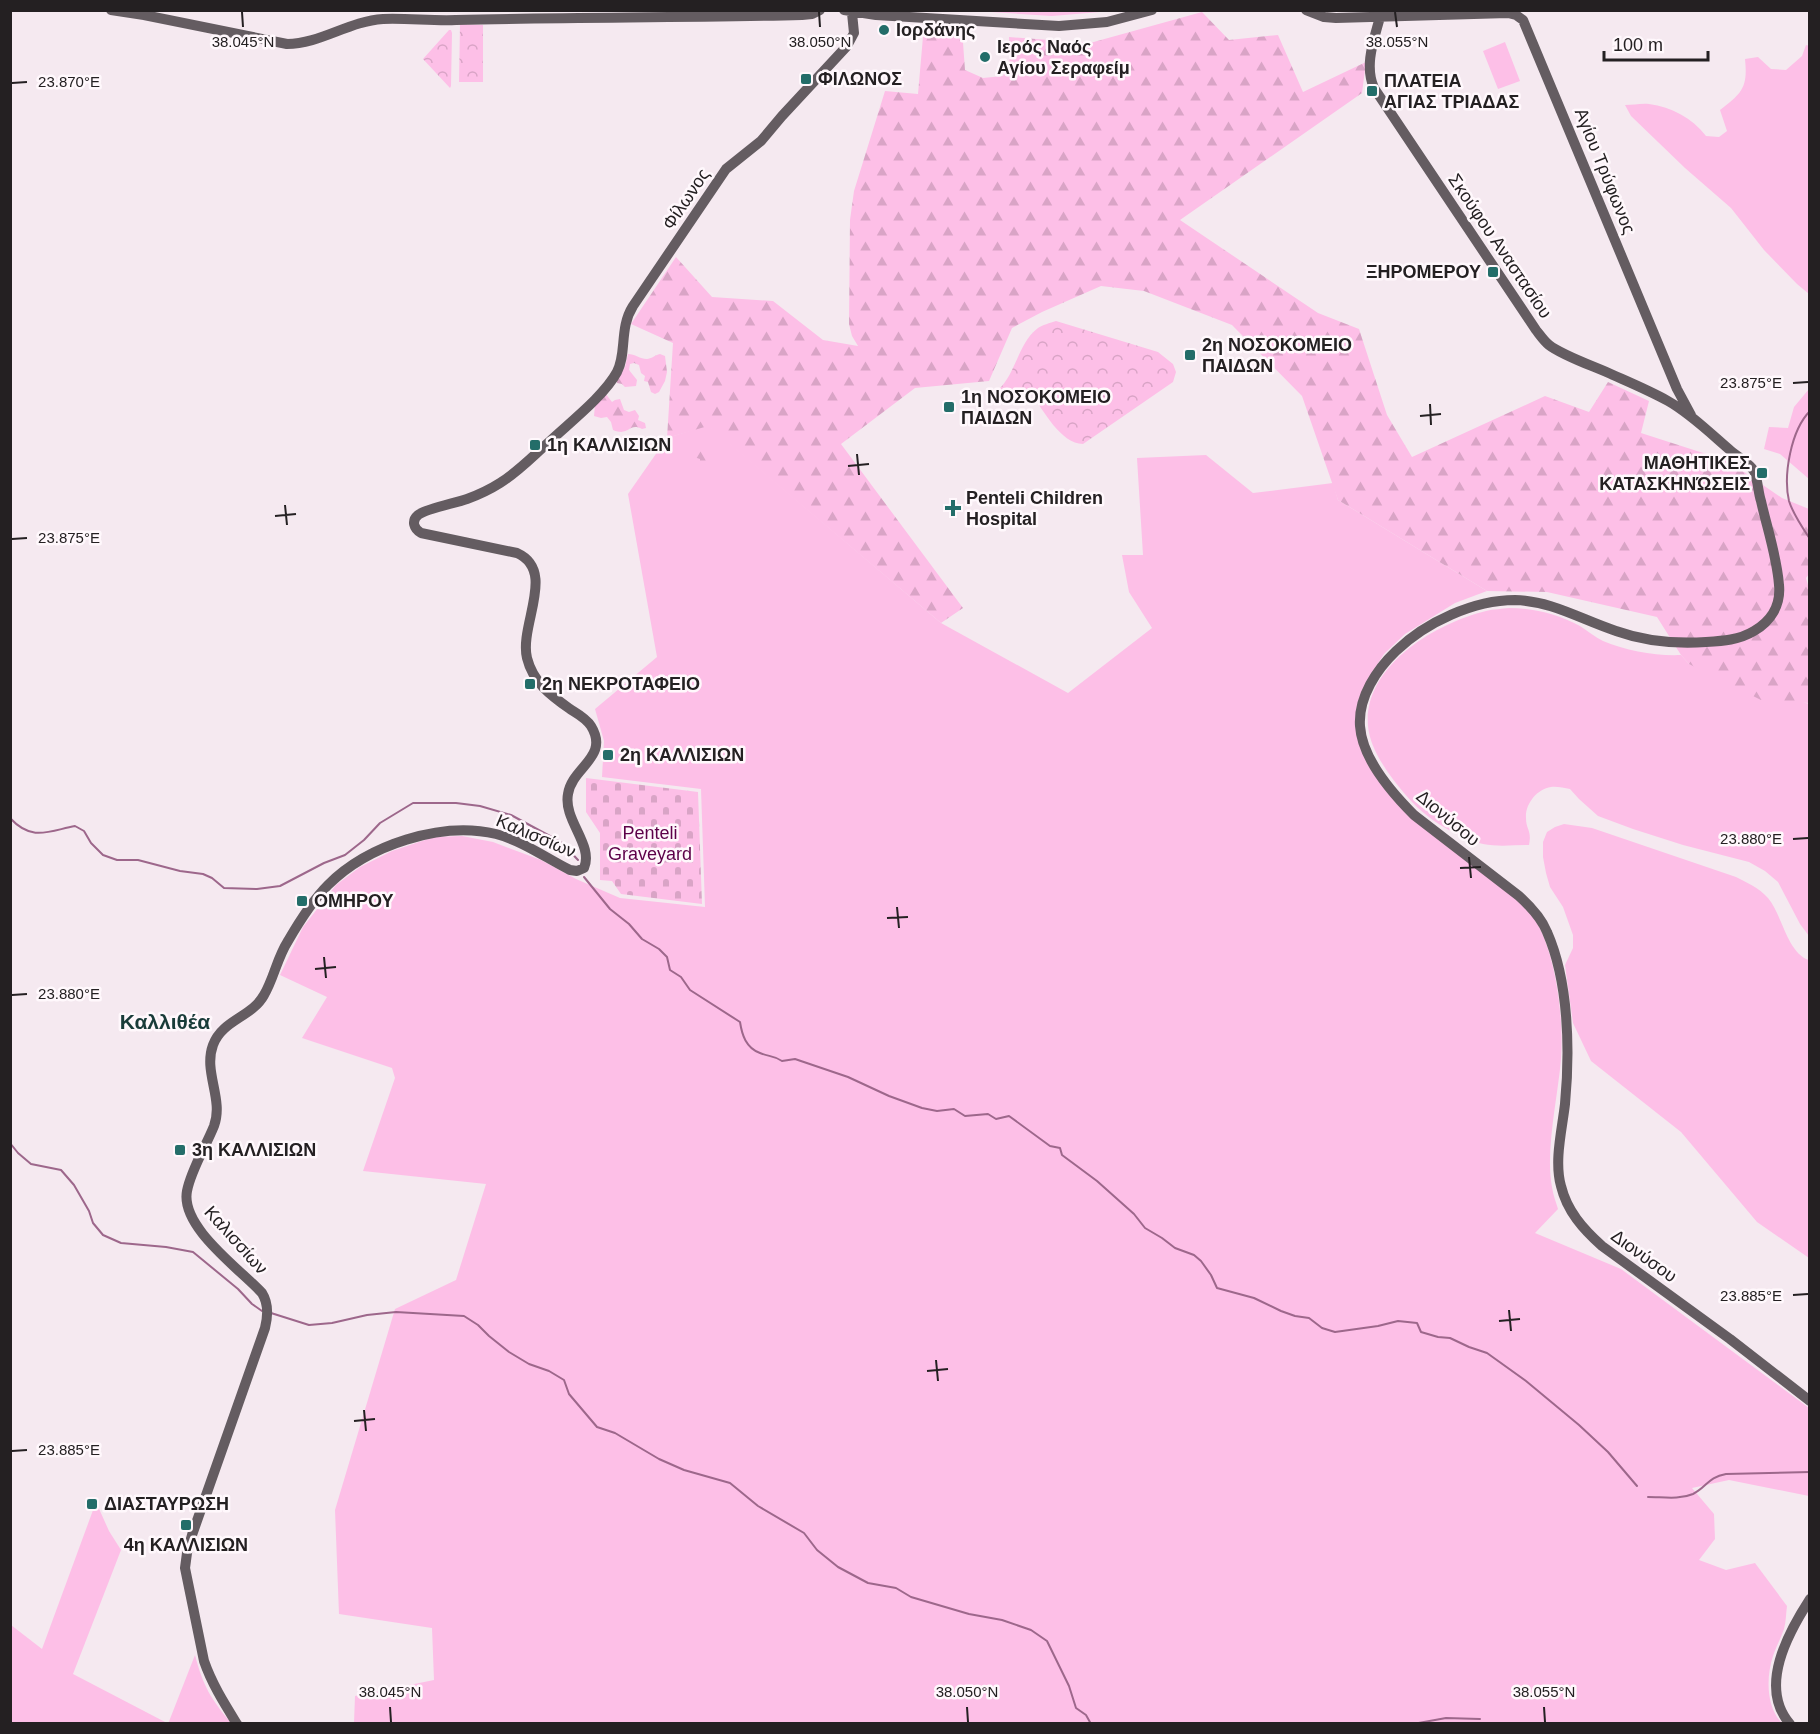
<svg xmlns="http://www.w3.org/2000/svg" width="1820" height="1734" font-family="Arial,sans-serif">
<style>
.green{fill:#fdbfe7}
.forest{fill:url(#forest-firs)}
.cemetery{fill:url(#cemetery-stones)}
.park{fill:url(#park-crowns)}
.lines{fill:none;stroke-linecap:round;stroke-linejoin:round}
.stream{stroke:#9d678b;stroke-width:2}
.major{stroke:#645c61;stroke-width:10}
.ticks{fill:none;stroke:#242022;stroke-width:2}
.poi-dot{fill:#236d69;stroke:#fff8fc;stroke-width:2}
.labels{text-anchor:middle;stroke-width:5;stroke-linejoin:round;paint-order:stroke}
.poi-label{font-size:18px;font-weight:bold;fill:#242022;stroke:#fff8fc;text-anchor:start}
.street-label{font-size:18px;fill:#242022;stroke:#fff8fc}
.park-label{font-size:18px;fill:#5d0049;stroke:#fff8fc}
.quarter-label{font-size:21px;font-weight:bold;fill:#193b39;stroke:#fff8fc}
.ticks-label{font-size:15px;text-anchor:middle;fill:#242022;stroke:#fff8fc;stroke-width:5;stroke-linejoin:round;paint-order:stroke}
</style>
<defs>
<pattern id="forest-firs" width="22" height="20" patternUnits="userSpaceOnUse" patternTransform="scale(1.5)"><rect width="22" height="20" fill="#fdbfe7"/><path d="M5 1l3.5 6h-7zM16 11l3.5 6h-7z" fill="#d9a4c6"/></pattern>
<pattern id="cemetery-stones" width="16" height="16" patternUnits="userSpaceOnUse" patternTransform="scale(1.5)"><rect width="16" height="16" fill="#fdbfe7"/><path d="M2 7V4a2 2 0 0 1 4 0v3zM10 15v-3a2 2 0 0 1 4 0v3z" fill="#d9a4c6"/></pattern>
<pattern id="park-crowns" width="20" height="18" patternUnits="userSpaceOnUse" patternTransform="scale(1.5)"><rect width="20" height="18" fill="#fdbfe7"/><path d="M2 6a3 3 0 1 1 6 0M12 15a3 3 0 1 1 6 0" fill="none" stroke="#d9a4c6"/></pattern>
</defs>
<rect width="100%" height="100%" fill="#f5e9f0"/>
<path class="green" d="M 975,11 L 1112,10 L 1112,11 L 1052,16 Z
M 1505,42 L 1520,81 L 1498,89 L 1483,51 Z
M 1806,45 L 1810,46 L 1809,294 L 1797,284 L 1764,250 L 1731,208 L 1685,168 L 1631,116 L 1625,105 C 1633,105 1642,103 1649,104 C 1672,107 1692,118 1706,136 L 1719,137 L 1727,131 L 1720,110 C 1742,93 1748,88 1745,59 L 1758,57 L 1771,69 L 1786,70 L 1802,56 Z
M 1809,389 L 1809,479 L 1780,454 L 1764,449 L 1769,427 L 1788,428 L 1794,407 Z
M 708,425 L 941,623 L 1068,693 L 1152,628 L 1129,592 L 1122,555 L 1143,555 L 1137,458 L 1206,455 L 1253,493 L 1333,483 L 1338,500 L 1487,591 L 1455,603 L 1405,634 L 1384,654 L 1368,679 L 1359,699 L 1374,773 L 1517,900 C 1522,905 1529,910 1533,916 C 1556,951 1564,1018 1561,1059 C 1558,1097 1545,1150 1552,1187 C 1553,1195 1556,1202 1558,1209 L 1535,1233 L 1621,1269 L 1809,1408 L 1809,1496 L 1729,1480 L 1692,1488 L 1714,1514 L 1715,1539 L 1699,1560 L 1726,1570 L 1755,1563 L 1787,1606 C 1786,1613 1786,1622 1784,1629 C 1781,1638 1776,1647 1773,1656 C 1766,1677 1766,1707 1782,1723 L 354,1723 L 355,1696 L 434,1680 L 432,1628 L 339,1614 L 335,1510 L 395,1309 L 456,1280 L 486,1184 L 363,1171 L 395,1078 L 392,1068 L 302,1038 L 327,997 L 280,975 L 303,927 L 336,885 L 360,867 L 392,851 L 434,837 L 462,836 L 493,842 L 541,860 L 576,879 L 620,898 L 705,907 L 701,789 L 602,777 L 604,741 L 595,709 L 657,657 L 628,494 L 667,438 Z
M 1509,608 C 1535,608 1557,614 1580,626 C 1588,631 1595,637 1603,641 C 1627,651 1655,656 1681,655 L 1689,664 L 1809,704 L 1809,936 L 1800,924 L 1778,882 L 1765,871 L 1749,862 L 1683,845 L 1633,829 L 1598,816 L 1579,799 L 1570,789 C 1564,788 1556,786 1551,787 C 1537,789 1525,804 1526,818 C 1526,830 1532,830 1529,845 C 1514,845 1498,847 1483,844 C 1478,843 1472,840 1466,838 C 1442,828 1421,814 1404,793 C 1389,775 1370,750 1368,726 C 1363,666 1436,623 1486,611 C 1493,609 1502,609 1509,608 Z
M 1564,824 L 1592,828 L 1736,877 C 1748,883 1759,888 1768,898 C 1782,914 1787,953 1809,960 L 1809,1258 L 1757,1222 L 1681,1132 L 1591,1061 L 1573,1023 L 1565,965 L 1573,948 L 1573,935 L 1563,907 L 1550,887 L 1546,873 L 1543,857 L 1543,842 L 1547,832 L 1555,827 Z
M 96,1502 L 109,1531 L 121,1550 L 73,1674 L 167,1723 L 11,1723 L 11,1625 L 42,1649 Z
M 195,1655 C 203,1686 211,1699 231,1723 L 168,1724 Z"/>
<path class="forest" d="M 1202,12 L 1229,40 L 1278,35 L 1303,92 L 1366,62 L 1362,93 L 1180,220 L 1318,313 L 1359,329 L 1387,415 L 1412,457 L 1545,396 L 1589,412 L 1608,382 L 1649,401 L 1641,433 L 1728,461 L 1782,498 L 1809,509 L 1809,574 L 1806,578 L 1810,593 L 1809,703 L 1761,700 L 1689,664 L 1681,655 L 1657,617 L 1547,592 L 1487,591 L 1338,500 L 1302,396 L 1232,325 L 1144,291 L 1101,286 L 1042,312 L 1012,328 L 989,381 L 915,388 L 841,444 L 963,608 L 941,623 L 708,426 L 667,438 L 673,343 L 631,324 L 676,257 L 712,297 L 773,301 L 823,340 L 858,346 L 852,336 L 849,324 L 850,220 L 854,191 L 885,91 L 918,94 L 924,25 L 962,29 L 965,70 L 983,78 L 1003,76 L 1010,59 L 1009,37 L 1090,43 Z
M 628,354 C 635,354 640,359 647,359 C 651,359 655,355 660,354 L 665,356 L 667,372 L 665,381 L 659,392 L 655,394 L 651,392 L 648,382 L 644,381 L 645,376 L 641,373 L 639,365 L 634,363 L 630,364 L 629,370 L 637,380 L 636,386 L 625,387 L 622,384 L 617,383 L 617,378 L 625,367 Z
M 605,393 L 612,402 L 615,400 L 620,399 L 624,410 L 629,412 L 635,410 L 639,416 L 638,420 L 645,423 L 646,428 L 642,429 C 628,422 630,437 613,430 L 611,422 L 607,417 L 601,418 L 594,416 L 595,405 Z
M 700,442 L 707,442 L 711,445 L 711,451 L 707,455 L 708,470 L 706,474 L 700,475 L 694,472 L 695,467 L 700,464 L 700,459 L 694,457 L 693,451 L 695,445 Z"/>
<path class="cemetery" d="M 586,778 L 698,792 L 702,904 L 621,894 L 612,881 L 600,880 L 600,833 L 586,812 Z"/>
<path class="park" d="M 460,24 L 483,25 L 483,82 L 459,82 Z
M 449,30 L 451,30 L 452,33 L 451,86 L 450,88 L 423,59 Z
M 1056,321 L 1158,352 L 1173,364 L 1176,372 L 1173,382 L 1083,444 C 1061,444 1043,410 1031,393 L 998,390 C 1016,374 1018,343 1038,328 C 1042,325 1050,323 1056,321 Z"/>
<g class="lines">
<path class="stream" d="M 1810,411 C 1791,430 1783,475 1789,501 C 1793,514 1802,527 1810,539
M 10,818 C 32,842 49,831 75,826 L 84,831 L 91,843 L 103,855 L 117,860 L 138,860 L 180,871 L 203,874 L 212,878 L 224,888 L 257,889 L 280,886 L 324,863 L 345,855 L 364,840 L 380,823 L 413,803 L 456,803 L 480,806 L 511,815 L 561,842 L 578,860
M 584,877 L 610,909 L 629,924 L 642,939 L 659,949 L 667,957 L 670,970 L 681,977 L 690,990 L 740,1022 C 742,1035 746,1048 760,1053 C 769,1057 773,1055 782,1061 L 795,1059 L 848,1077 L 889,1096 L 922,1108 L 937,1111 L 954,1109 L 965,1116 L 988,1114 L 996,1119 L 1009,1116 L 1050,1146 L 1060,1148 L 1062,1155 L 1097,1181 L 1134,1214 L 1145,1228 L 1162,1238 L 1175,1248 L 1194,1255 L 1201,1261 L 1211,1275 L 1217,1288 L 1254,1298 L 1281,1311 L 1295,1316 L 1309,1318 L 1322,1328 L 1335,1332 L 1378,1326 L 1398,1321 L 1417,1323 L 1421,1332 L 1438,1337 L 1450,1338 L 1469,1347 L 1487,1353 L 1526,1381 L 1579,1425 L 1608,1452 L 1637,1486
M 10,1143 L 18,1153 L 31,1164 L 61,1170 L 74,1185 L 89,1211 L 93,1223 L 103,1235 L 121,1243 L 166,1247 L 193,1252 L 238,1289 L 252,1304 L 262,1311
M 271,1313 L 309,1325 L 332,1323 L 367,1315 L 396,1312 L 464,1316 L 478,1325 L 489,1336 L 509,1352 L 529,1364 L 549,1371 L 564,1380 L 569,1394 L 597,1427 L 615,1433 L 659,1459 L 684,1470 L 730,1483 L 758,1506 L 804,1533 L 817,1550 L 838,1567 L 868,1583 L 896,1588 L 911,1597 L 969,1614 L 1002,1620 L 1031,1630 L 1047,1641 L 1069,1686 L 1076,1708 L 1086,1715 L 1091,1724
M 1648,1497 C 1663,1497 1679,1500 1693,1494 C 1707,1487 1708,1477 1726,1474 L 1810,1472
M 1413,1724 L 1446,1718 L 1480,1719"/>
<path class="major" d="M 111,10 L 144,15 L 287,44 C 320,44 349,21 383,19 C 407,18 432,21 456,20 C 571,17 687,18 802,15 L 812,14 L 820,10
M 844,10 L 876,15 L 1059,26 L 1107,22 L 1152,10
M 1306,10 L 1324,17 L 1336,18 L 1508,13 L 1516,15 L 1523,20 L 1677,389 L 1691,415
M 1380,17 C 1374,40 1364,65 1374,88 L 1536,330 C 1540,335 1544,341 1549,345 C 1563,356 1596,367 1613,375 C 1631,383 1650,391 1668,401 C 1691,414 1711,434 1731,451 C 1738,457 1750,464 1754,471 C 1758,480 1758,492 1761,501 C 1767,528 1777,557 1779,585 C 1781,605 1771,621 1754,631 C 1739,640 1723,641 1706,642 C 1676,644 1644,641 1616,631 C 1582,620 1552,601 1515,600 C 1474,600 1426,622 1396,651 C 1377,669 1358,697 1360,726 C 1362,758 1392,793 1414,815 L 1519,896 C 1530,906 1541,917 1547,932 C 1569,982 1570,1051 1565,1104 C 1562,1130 1554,1161 1561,1186 C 1567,1211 1583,1229 1602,1246 L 1730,1339 L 1810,1401
M 237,1724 C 224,1703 212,1684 204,1661 L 185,1568 L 187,1553 L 192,1535 L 265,1328 C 268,1316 269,1304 262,1293 C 240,1269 180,1227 187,1191 C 191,1170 206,1146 214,1126 C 224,1099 203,1072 213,1045 C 222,1020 252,1017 264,995 C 274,978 277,958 288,941 C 299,922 312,901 328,885 C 368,845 441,821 496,834 C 523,841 546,858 570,870 L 577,871 L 584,868 C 594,845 563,820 568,794 C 572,767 610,757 591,726 C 586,718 578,714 570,709 C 550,695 533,682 527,658 C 519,625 557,571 517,553 L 421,533 C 414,529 411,521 418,515 C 425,509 456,503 467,499 C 478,495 489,490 500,483 C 518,472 533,456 549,442 C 569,423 604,396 617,372 C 627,353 619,328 633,306 L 726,169 L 761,141 L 782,116 L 847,46 L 854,33 L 852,13
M 1790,1724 C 1758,1687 1788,1633 1810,1599"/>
</g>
<path class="ticks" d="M 242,12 L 243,27M 819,12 L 820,27M 1395,12 L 1397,27M 12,83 L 27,82M 1793,383 L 1808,382M 1430,404 L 1431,425M 1420,416 L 1441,414M 857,454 L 859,475M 848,466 L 869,464M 285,505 L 287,525M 275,516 L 296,514M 12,539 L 27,538M 1793,839 L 1808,838M 1469,857 L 1471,878M 1460,868 L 1481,867M 897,907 L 899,928M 887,918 L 908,917M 324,957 L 326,978M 315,969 L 336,967M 12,995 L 27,994M 1793,1295 L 1808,1294M 1509,1310 L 1511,1331M 1499,1321 L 1520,1319M 936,1360 L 938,1381M 927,1371 L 948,1369M 364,1410 L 366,1431M 354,1421 L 375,1419M 12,1451 L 27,1450M 390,1707 L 391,1722M 967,1707 L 968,1722M 1544,1707 L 1545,1722"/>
<g class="poi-dot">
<circle cx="884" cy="30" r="6"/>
<circle cx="985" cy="57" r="6"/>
<rect x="800" y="73" width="12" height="12" rx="3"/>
<rect x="1366" y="85" width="12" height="12" rx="3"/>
<rect x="1487" y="266" width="12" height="12" rx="3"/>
<rect x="1184" y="349" width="12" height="12" rx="3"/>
<rect x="943" y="401" width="12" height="12" rx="3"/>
<rect x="529" y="439" width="12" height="12" rx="3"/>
<rect x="1756" y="467" width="12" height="12" rx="3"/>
<path d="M950 499h6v6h6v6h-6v6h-6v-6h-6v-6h6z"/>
<rect x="524" y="678" width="12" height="12" rx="3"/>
<rect x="602" y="749" width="12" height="12" rx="3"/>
<rect x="296" y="895" width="12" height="12" rx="3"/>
<rect x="174" y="1144" width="12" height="12" rx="3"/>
<rect x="86" y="1498" width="12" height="12" rx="3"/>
<rect x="180" y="1519" width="12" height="12" rx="3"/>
</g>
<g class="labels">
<g class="poi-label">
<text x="896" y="36">Ιορδάνης</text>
<text x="997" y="53">Ιερός Ναός<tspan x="997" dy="21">Αγίου Σεραφείμ</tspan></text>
<text x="818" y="85">ΦΙΛΩΝΟΣ</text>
<text x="1384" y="87">ΠΛΑΤΕΙΑ<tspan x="1384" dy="21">ΑΓΙΑΣ ΤΡΙΑΔΑΣ</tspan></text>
<text x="1481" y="278" text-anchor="end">ΞΗΡΟΜΕΡΟΥ</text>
<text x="1202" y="351">2η ΝΟΣΟΚΟΜΕΙΟ<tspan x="1202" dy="21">ΠΑΙΔΩΝ</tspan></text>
<text x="961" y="403">1η ΝΟΣΟΚΟΜΕΙΟ<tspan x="961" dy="21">ΠΑΙΔΩΝ</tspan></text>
<text x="547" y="451">1η ΚΑΛΛΙΣΙΩΝ</text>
<text x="1750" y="469" text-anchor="end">ΜΑΘΗΤΙΚΕΣ<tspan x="1750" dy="21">ΚΑΤΑΣΚΗΝΏΣΕΙΣ</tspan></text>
<text x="966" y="504">Penteli Children<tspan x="966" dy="21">Hospital</tspan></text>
<text x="542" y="690">2η ΝΕΚΡΟΤΑΦΕΙΟ</text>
<text x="620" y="761">2η ΚΑΛΛΙΣΙΩΝ</text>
<text x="314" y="907">ΟΜΗΡΟΥ</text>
<text x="192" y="1156">3η ΚΑΛΛΙΣΙΩΝ</text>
<text x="104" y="1510">ΔΙΑΣΤΑΥΡΩΣΗ</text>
<text x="186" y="1551" text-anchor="middle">4η ΚΑΛΛΙΣΙΩΝ</text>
</g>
<g class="street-label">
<text transform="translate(1605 171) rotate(68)" y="6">Αγίου Τρύφωνος</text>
<text transform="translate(686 199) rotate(-56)" y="6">Φίλωνος</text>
<text transform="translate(1500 246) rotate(56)" y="6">Σκούφου Αναστασίου</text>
<text transform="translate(1448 818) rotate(40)" y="6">Διονύσου</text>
<text transform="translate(536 836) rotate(23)" y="6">Καλισσίων</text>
<text transform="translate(236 1240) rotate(48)" y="6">Καλισσίων</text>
<text transform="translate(1644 1256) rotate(36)" y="6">Διονύσου</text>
</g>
<g class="park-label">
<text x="650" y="839">Penteli<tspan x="650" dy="21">Graveyard</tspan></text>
</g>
<g class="quarter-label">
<text x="165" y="1029">Καλλιθέα</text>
</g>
</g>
<g class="ticks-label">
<text x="243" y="47">38.045°N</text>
<text x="820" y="47">38.050°N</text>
<text x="1397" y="47">38.055°N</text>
<text x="69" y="87">23.870°E</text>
<text x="1751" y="388">23.875°E</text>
<text x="69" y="543">23.875°E</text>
<text x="1751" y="844">23.880°E</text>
<text x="69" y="999">23.880°E</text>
<text x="1751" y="1301">23.885°E</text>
<text x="69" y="1455">23.885°E</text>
<text x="390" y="1697">38.045°N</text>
<text x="967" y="1697">38.050°N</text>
<text x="1544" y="1697">38.055°N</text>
</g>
<rect width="1820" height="1734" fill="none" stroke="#242022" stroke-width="24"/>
<path d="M1604 51v9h104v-9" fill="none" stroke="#242022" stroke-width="3"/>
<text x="1613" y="51" font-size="18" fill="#242022" stroke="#fff8fc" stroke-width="4.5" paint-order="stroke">100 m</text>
</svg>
